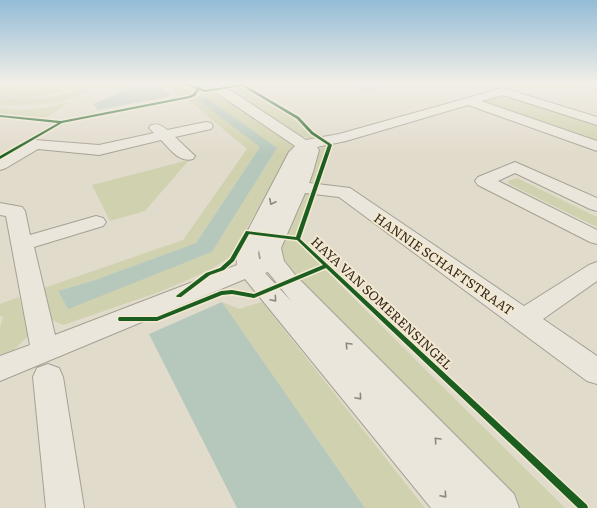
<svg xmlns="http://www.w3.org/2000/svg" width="597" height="508" font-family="Literata,serif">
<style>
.green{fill:#d0d1ae;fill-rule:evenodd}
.water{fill:#b6c7bc}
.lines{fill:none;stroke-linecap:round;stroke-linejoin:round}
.minor-casing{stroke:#a6a094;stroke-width:2}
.minor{fill:#eae6dc;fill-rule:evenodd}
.cycleway-casing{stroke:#f3e9d0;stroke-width:3}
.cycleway{fill:#1b5e20;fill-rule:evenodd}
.oneway{stroke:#8f877c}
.labels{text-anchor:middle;stroke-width:4;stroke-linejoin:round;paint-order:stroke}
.street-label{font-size:13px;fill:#34281d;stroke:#f3e9d0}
</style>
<rect width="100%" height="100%" fill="#e1dbcb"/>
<path class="green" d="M 0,84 L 89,84 L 43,96 L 27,97 L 0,95 Z
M 166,84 L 175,84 L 192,89 L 190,94 L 181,97 Z
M 96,85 L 97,86 C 70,105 32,106 0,105 L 0,96 L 37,98 L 56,96 Z
M 241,87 L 326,138 L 308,138 L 301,136 L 229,89 Z
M 208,88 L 282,135 L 293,147 L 231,256 L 210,270 L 162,291 L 63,325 L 52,320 L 44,288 L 183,240 L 247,149 L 187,99 L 200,96 L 200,94 ZM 199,100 L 277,148 L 212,252 L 68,308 L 58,291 L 95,280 L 196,243 L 260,147 Z
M 505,93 L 597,124 L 597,144 L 478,101 Z
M 66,102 L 70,102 L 44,119 L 0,114 L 0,108 C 22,111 45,110 66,102 Z
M 329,146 L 315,182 L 305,179 L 318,149 Z
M 189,160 L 145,211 L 110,221 L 92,185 Z
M 517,178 L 597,217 L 597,227 L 509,184 L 508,181 Z
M 300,192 L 314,192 L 295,240 L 565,508 L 518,508 L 284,264 L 280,248 Z
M 19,297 L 29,335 L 14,350 L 0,358 L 0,327 L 3,317 L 0,316 L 0,304 Z
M 222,302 L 239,309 L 262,302 L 425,508 L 365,508 Z"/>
<path class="water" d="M 147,84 L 158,84 L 171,96 L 98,110 L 93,104 L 125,90 Z
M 207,98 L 277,148 L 212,252 L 68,309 L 58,291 L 95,280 L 196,243 L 260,147 L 198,100 Z
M 222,302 L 365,508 L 237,508 L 149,334 Z"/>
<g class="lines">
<defs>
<path id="minor" d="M 204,84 L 221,84 L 306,140 L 339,134 L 503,88 L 597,117 L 597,125 L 503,95 L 481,101 L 597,141 L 597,151 L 468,105 L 346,141 L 317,147 L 319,150 L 313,172 L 309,183 L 350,188 L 524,306 L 589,265 L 597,262 L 597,281 L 543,319 L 597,356 L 597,384 L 587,381 L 339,197 L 305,193 L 281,248 L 284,261 L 296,276 L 514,494 L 519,508 L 431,508 L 245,279 L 0,381 L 0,356 L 30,345 L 6,216 L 0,215 L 0,203 L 22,207 L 25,211 L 30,235 L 96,216 L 103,218 L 106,222 L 103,226 L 34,247 L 55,335 L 237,265 L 236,253 L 289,152 L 295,146 L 214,91 L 211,87 L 205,86 ZM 259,250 L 261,259 L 259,259 L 258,253 ZM 268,272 L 292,302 L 265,273 Z
M 352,84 L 380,84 L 379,86 L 367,89 L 353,86 Z
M 584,84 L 597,84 L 597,89 L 585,86 Z
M 206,122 L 211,123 L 213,126 L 211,129 L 175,137 L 195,156 L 193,159 C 179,163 170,149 161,140 L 99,155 L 38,149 L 6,168 L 0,170 L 0,158 L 30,141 L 35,140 L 99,145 L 154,133 L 149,128 L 151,125 C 159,123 162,126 167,130 Z
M 515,162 L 597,198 L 597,211 L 590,209 L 515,173 L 498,181 L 597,230 L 597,244 L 590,242 L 478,185 L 475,181 L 478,177 Z
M 48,364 L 59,368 L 63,377 L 84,508 L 46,508 L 33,377 L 37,368 Z"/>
</defs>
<use href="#minor" class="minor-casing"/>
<use href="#minor" class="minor"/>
<defs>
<path id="cycleway" d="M 184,84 L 188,84 L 197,87 L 200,84 L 202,84 L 200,88 L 205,90 L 243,84 L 299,117 L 313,132 L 331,144 L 332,145 L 300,239 L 587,505 L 588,508 L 578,508 L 326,268 L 254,298 L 232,294 L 222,295 L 157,321 L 119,321 L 118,319 L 119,317 L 157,317 L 221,291 L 232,290 L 254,294 L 323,265 L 297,240 L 249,234 L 234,261 L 224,270 L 210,275 L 181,297 L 177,297 L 176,296 L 206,273 L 220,268 L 230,259 L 246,231 L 296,237 L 328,145 L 311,134 L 297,119 L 242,86 L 205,92 L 199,90 L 195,96 L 190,98 L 62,123 L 0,159 L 0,156 L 58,123 L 0,117 L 0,115 L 61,121 L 189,96 L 193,94 L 197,89 Z"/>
</defs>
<use href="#cycleway" class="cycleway-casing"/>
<use href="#cycleway" class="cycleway"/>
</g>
<defs><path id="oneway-chevron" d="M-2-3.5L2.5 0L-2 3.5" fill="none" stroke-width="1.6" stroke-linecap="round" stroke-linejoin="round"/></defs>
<g class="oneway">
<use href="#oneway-chevron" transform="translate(272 202) rotate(117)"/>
<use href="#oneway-chevron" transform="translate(274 299) rotate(49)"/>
<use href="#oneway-chevron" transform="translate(348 345) rotate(-133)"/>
<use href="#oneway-chevron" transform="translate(359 397) rotate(49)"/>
<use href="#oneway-chevron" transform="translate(437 440) rotate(-133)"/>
<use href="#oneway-chevron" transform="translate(444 495) rotate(49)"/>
</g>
<linearGradient id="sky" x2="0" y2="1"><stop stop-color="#94bcd6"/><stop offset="0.54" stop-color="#f2efe8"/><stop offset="1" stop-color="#f2efe8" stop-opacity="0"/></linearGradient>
<rect width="597" height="155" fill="url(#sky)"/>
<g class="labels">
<g class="street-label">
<text transform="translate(444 264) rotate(35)" y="5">HANNIE SCHAFTSTRAAT</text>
<text transform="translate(382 303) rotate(43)" y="5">HAYA VAN SOMERENSINGEL</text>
</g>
</g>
</svg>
